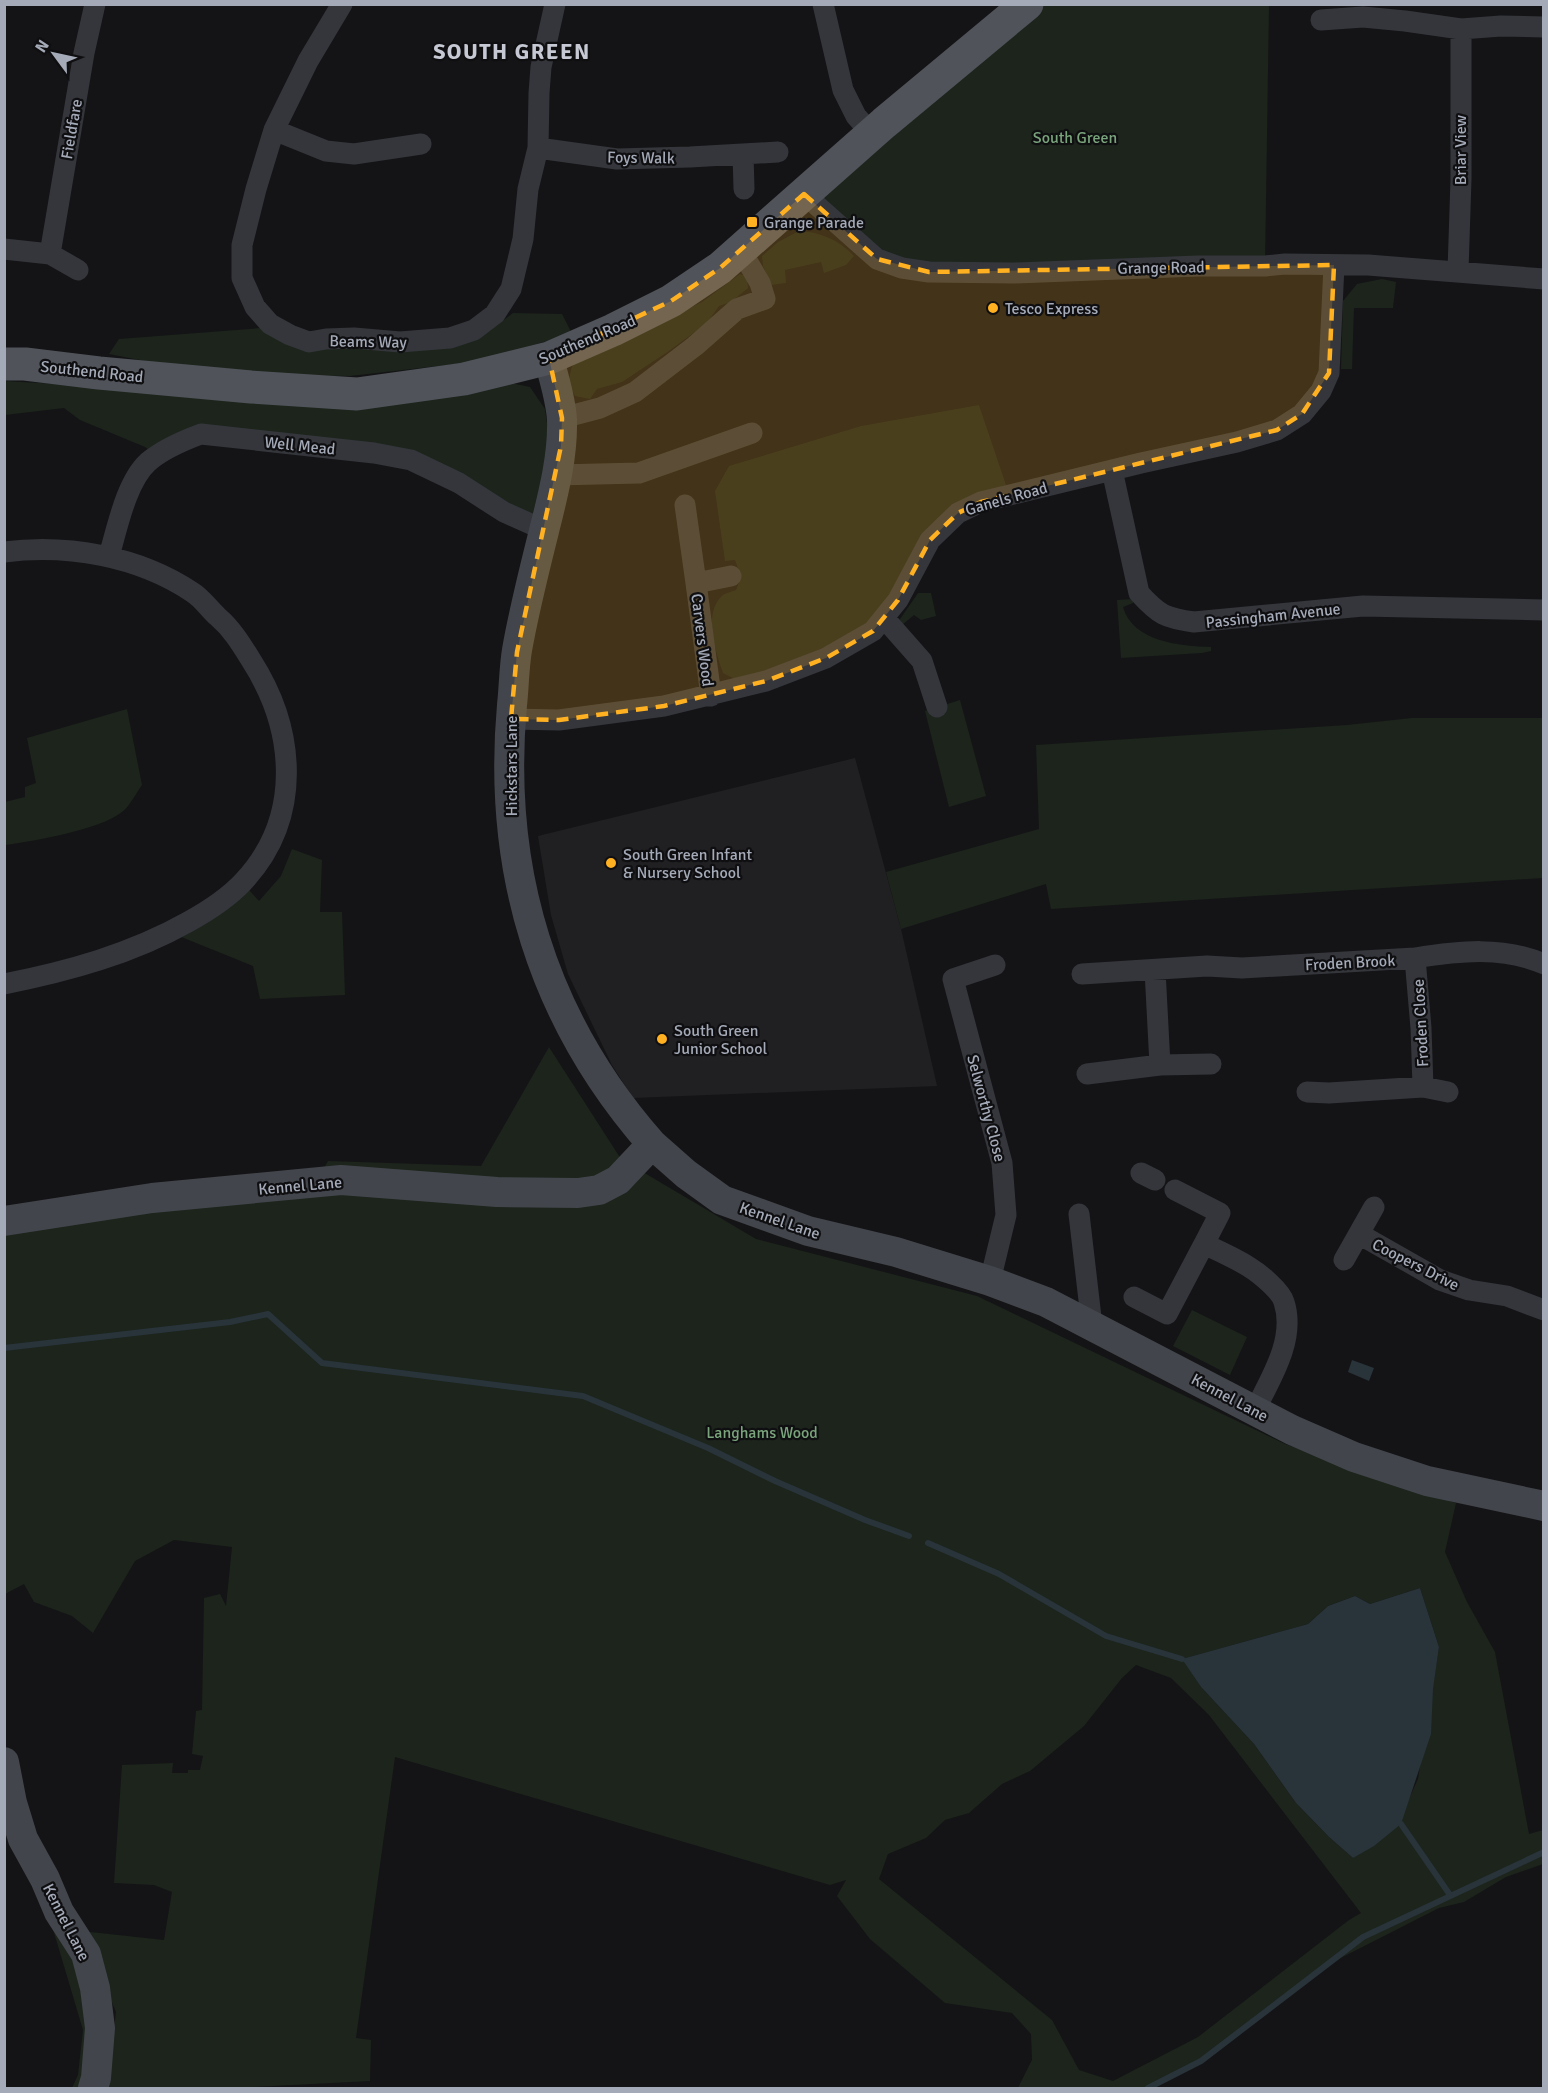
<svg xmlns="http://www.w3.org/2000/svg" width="1548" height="2093" font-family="Signika,sans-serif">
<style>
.built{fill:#202023}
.green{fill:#1c241c;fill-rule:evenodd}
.water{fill:#29333a}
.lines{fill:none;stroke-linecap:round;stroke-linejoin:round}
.stream{stroke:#29333a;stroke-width:6}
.street{stroke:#34363b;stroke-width:21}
.secondary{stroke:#42454b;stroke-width:30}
.primary{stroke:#50535a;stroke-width:33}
.marked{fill:#ffb122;fill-opacity:0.2;stroke:#ffb122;stroke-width:4.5;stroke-dasharray:12 8;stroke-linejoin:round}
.poi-dot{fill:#ffb122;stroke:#0f0f11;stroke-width:2}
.labels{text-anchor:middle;stroke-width:4.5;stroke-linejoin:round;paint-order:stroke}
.street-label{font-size:16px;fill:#a4aab7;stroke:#0f0f11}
.park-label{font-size:16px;fill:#7aa47c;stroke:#0f0f11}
.poi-label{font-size:16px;fill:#a4aab7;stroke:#0f0f11;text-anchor:start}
.district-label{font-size:22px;font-weight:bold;letter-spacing:1.5px;fill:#c6c9d3;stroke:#0f0f11}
</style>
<rect width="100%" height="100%" fill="#141416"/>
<path class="built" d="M 855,758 L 901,929 L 937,1086 L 633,1098 L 612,1065 L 568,974 L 551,915 L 538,836 Z"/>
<path class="green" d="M 1027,5 L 1269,5 L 1265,266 L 902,268 L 804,194 Z
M 799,231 C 821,232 839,240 854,256 L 846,265 L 824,273 L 821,262 L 785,270 L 786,283 L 771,285 L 763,266 L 762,256 L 778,242 Z
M 740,274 L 747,276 L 748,288 L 731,302 L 719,306 L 707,323 L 669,351 L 622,382 L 597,389 L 590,399 L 575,396 L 568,383 L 572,366 L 589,351 L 647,328 L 702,302 Z
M 1382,279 L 1396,282 L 1393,308 L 1354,308 L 1352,369 L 1341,369 L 1343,301 L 1357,284 Z
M 513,313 L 562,314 L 572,334 L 474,362 L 350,376 L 255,375 L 175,367 L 109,354 L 119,339 L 261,328 L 298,344 L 489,331 Z
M 4,381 L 59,384 L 511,383 L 530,387 L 545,409 L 550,445 L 532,517 L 435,471 L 201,434 L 157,456 L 145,447 L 80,420 L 64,408 L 5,415 Z
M 979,405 L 1006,485 L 952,508 L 889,604 L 848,638 L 739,681 L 723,673 C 716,653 702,612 723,595 C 726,593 733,591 736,590 L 741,577 L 735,560 L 725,561 L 715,491 L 729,466 L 861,426 Z
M 918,593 L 931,593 L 936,616 L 921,620 L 914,615 L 902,625 L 898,622 Z
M 1133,599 L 1133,603 L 1123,607 C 1133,642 1180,646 1211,647 L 1211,651 L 1202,653 L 1121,658 L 1117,600 Z
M 960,700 L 986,796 L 949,807 L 925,711 Z
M 127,709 L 142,785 C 136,793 130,806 122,812 C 99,830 34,841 5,845 L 5,802 L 25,797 L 25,787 L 36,783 L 27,738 Z
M 1412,718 L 1543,718 L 1543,878 L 1051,909 L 1046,884 L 901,929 L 886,872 L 1039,829 L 1036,745 L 1347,725 Z
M 292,849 L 322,860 L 320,912 L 342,912 L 345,995 L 260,999 L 253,966 L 169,932 L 243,883 L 259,901 L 281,876 Z
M 549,1047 L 621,1159 L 756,1239 L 977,1296 L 1285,1444 L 1456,1503 L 1445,1552 L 1467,1602 L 1495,1652 L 1529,1834 L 1543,1830 L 1543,1864 L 1506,1877 L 1464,1902 L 1439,1908 L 1327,1965 L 1201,2061 L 1150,2088 L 1018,2088 L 1032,2060 L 1031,2034 L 1012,2013 L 945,2003 L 870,1939 L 837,1896 L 846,1880 L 830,1885 L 395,1757 L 356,2038 L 371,2040 L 370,2081 L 234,2088 L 107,2088 L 116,2012 L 102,1979 L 72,1930 L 164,1940 L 172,1892 L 154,1885 L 114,1883 L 122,1765 L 173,1763 L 172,1773 L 188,1773 L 188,1770 L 200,1770 L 203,1756 L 192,1754 L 196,1711 L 202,1710 L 204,1598 L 220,1594 L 226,1606 L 232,1547 L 174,1540 L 135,1561 L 93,1633 L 72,1616 L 34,1602 L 24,1584 L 5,1594 L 5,1221 L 316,1182 L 328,1161 L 481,1166 ZM 1420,1588 L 1439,1647 L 1418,1779 L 1408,1801 L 1353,1858 L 1329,1837 L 1296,1803 L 1254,1744 L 1201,1687 L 1183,1659 L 1308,1624 L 1328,1606 L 1355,1596 L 1370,1604 ZM 1136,1665 L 1171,1678 L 1209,1715 L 1361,1913 L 1349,1920 L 1198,2037 L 1113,2081 L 1079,2070 L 1052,2020 L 879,1879 L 888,1854 L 926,1838 L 945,1820 L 969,1813 L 1002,1784 L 1030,1771 L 1084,1726 L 1122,1678 Z
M 1192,1310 L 1247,1337 L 1230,1375 L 1173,1346 Z
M 50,1919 L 90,1987 L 93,2088 L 72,2088 L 78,2075 L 83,2030 Z"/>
<path class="water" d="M 1352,1360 L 1374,1368 L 1369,1381 L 1348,1372 Z
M 1420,1588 L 1439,1647 L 1433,1689 L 1431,1734 L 1401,1824 L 1374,1846 L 1353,1858 L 1329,1837 L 1296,1803 L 1254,1744 L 1201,1687 L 1182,1659 L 1308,1624 L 1328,1606 L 1355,1596 L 1370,1604 Z"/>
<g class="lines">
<path class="stream" d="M 4,1348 L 230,1322 L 268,1314 L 322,1363 L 583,1396 L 708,1448 L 775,1481 L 865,1520 L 909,1536
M 928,1543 L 999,1574 L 1106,1636 L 1182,1659
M 1401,1824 L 1450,1895
M 1148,2088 L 1201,2061 L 1363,1937 L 1544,1852"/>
<path class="street" d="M 342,4 L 308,61 L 274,130 L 256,189 L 242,245 L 242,278 L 255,307 L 270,324 L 290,335 L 309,342 L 326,339 L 354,338 L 400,342 L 450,338 L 474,330 L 495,314 L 511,289 L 523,239 L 528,189 L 538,148 L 539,93 L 541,67 L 555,4
M 823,4 L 843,90 L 856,116 L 872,134
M 1321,20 L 1363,17 L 1405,21 L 1461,29 L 1501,26 L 1544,27
M 274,130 L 326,151 L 354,154 L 421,144
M 538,148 L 617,159 L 690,157 L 778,152
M 743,154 L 744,189
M 804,194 L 877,259 L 902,268 L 929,272 L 1014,273 L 1198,266 L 1265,266 L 1285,264 L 1368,265 L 1544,279
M 4,249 L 50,254 L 78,270
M 50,254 L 84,53 L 95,4
M 1458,271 L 1461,179 L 1461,29
M 562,418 L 600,408 L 635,392 L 695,346 L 737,309 L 765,299 L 760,283 L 740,249
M 1112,470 L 1139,593 C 1159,615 1165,618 1194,622 L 1363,606 L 1544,610
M 557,475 L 639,473 L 752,433
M 685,505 L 696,583
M 4,552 C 68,544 138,556 192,592 C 202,598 209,609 218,617 C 232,629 241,644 251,660 C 296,730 303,818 243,882 C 228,898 208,911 188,922 C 131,954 69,971 4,984
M 109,556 C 117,529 126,482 148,462 C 163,449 182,441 201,434 L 374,453 L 411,460 L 459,483 L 504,512 L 544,530
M 885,619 L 922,661 L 937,707
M 711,696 L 696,583 L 731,576
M 511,719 L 559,720 L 664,706 L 766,681 L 826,658 L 873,631 L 898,600 L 930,540 L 958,513 L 981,502 L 1141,463 L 1237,442 L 1277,430 L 1302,414 L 1321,391 L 1329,373 L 1334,265
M 1415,958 L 1421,1028 L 1423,1087
M 1082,974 L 1207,966 L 1242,968 L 1415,958 C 1459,951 1503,946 1544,964
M 1160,1065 L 1211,1064
M 1087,1074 L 1160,1065 L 1155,970
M 1307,1092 L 1329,1093 L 1423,1087 L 1448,1092
M 1141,1173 L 1155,1180
M 1175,1190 L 1220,1213 L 1204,1244 C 1219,1251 1235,1258 1249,1267 C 1259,1273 1281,1291 1284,1302 C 1296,1339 1271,1378 1255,1410
M 1079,1214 L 1092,1326
M 1359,1234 L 1440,1280 L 1469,1290 L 1507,1296 L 1544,1310
M 1344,1260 L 1374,1207
M 990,1281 L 1006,1215 L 1002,1163 L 953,979 L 995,965
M 1134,1297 L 1167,1314 L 1204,1244"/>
<path class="secondary" d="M 549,358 C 553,377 561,399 562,420 C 563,457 553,495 544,531 C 534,571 524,610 517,650 C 514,668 514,687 512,705 C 497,870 542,1019 652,1144
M 4,1221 L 152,1198 L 341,1180 L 497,1192 L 578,1193 L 599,1190 L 618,1180 L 652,1144 L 686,1174 L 722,1200 L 808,1231 L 896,1252 L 990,1281 L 1046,1302 L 1292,1430 L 1354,1457 L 1427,1481 L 1544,1506
M 4,1762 L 12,1803 L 23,1839 L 45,1879 L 59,1912 L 86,1954 L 95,1988 L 100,2028 L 96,2078 L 93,2088"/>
<path class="primary" d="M 4,364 L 25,364 L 99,373 L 251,387 L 357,394 L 464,379 L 549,358 L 613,330 L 671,301 L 720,268 L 884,123 L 1027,4"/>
</g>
<path class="marked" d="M 804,194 L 877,259 L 929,272 L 1334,265 L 1329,373 L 1302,414 L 1277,430 L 981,502 L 958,513 L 930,540 L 898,600 L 873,631 L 826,658 L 766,681 L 664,706 L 559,720 L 511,719 L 517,652 L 561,446 L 562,418 L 549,358 L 671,301 L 720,268 Z"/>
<g class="poi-dot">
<rect x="746" y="216" width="12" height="12" rx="3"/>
<circle cx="993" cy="308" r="6"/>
<circle cx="611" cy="863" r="6"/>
<circle cx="662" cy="1039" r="6"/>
</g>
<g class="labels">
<g class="street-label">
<text transform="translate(71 129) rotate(-80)" y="6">Fieldfare</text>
<text transform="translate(1460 150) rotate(-90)" y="6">Briar View</text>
<text transform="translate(641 157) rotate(1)" y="6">Foys Walk</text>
<text transform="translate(1161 267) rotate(-1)" y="6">Grange Road</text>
<text transform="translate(587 339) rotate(-23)" y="6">Southend Road</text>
<text transform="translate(368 341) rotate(1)" y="6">Beams Way</text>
<text transform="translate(92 371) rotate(6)" y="6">Southend Road</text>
<text transform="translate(300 445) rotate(6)" y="6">Well Mead</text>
<text transform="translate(1006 498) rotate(-16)" y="6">Ganels Road</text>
<text transform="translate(1273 615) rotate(-6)" y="6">Passingham Avenue</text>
<text transform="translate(703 640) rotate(83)" y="6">Carvers Wood</text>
<text transform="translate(511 766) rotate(-90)" y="6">Hickstars Lane</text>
<text transform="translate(1350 962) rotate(-3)" y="6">Froden Brook</text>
<text transform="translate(1420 1023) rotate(-93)" y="6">Froden Close</text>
<text transform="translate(987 1108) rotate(75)" y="6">Selworthy Close</text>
<text transform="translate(300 1185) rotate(-5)" y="6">Kennel Lane</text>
<text transform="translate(780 1220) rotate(19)" y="6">Kennel Lane</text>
<text transform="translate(1416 1264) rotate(27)" y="6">Coopers Drive</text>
<text transform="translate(1230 1397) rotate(28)" y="6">Kennel Lane</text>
<text transform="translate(67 1922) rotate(63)" y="6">Kennel Lane</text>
</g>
<g class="park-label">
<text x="1075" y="143">South Green</text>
<text x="762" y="1438">Langhams Wood</text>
</g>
<g class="poi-label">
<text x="764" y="228">Grange Parade</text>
<text x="1005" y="314">Tesco Express</text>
<text x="623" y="860">South Green Infant<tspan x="623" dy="18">&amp; Nursery School</tspan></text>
<text x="674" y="1036">South Green<tspan x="674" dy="18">Junior School</tspan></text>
</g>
<g class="district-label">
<text x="512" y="59">SOUTH GREEN</text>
</g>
</g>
<rect width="1548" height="2093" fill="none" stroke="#a4aab7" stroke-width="12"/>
<g transform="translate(54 54) rotate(303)" stroke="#0f0f11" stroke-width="4.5" paint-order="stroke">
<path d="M0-4.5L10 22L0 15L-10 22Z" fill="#a4aab7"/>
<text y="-9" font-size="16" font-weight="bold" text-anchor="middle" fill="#a4aab7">N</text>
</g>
</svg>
